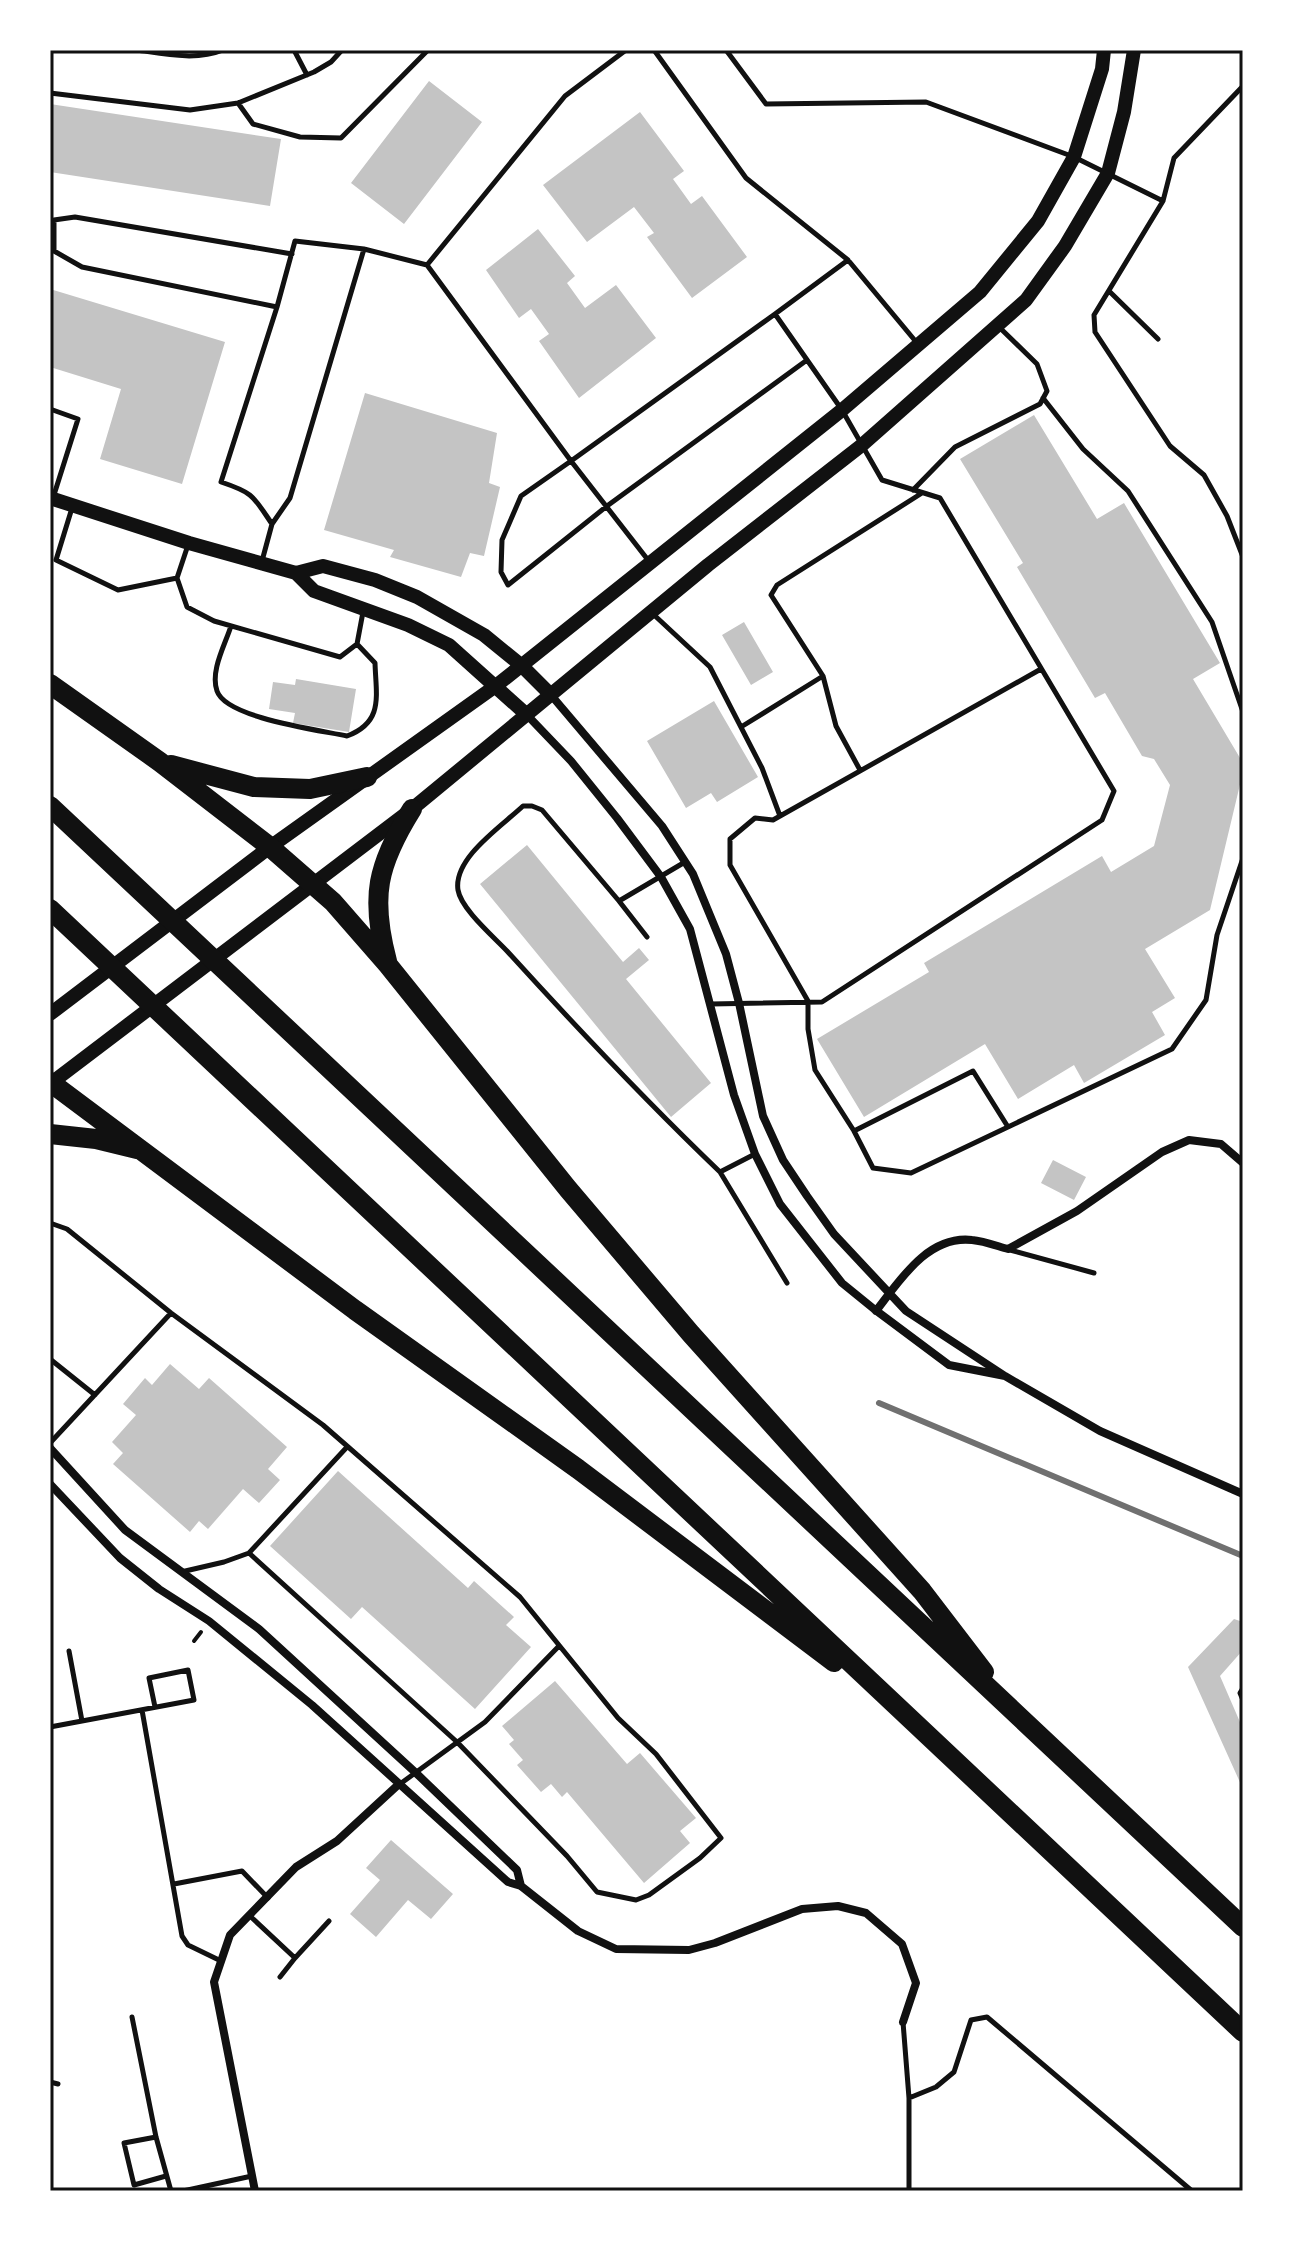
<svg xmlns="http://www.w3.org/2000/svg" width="1293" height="2241" font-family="'Asap Condensed',sans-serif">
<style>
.building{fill:#c4c4c4}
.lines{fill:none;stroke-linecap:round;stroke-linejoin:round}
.path{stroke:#111;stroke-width:4}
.service{stroke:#111;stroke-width:5}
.minor{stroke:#111;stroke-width:8}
.tertiary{stroke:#111;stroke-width:14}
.motorway{stroke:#111;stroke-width:20}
.rail{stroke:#707070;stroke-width:6}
.neatline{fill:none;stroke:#111;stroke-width:3}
</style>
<rect width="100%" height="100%" fill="#fff"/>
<path class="building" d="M 429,81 L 482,122 L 404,224 L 351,183 Z
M 50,104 L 281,139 L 270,206 L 50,172 Z
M 640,112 L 684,171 L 673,179 L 691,204 L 702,196 L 747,257 L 692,298 L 647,237 L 654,233 L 634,207 L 587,242 L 543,185 Z
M 538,229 L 575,276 L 567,283 L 585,308 L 616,285 L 656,338 L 579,398 L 539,341 L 549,334 L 531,309 L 519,318 L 486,270 Z
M 50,289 L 225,342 L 182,484 L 100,459 L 121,389 L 50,367 Z
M 365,393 L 497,433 L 489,483 L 500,487 L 484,556 L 470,553 L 461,577 L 390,557 L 394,550 L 324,530 Z
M 1034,415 L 1097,519 L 1124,503 L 1220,663 L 1193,679 L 1243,763 L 1243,772 L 1210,910 L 1145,949 L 1175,998 L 1152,1012 L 1165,1035 L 1084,1083 L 1074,1065 L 1018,1099 L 985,1044 L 864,1117 L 817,1039 L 929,972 L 924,963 L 1102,856 L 1111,872 L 1154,846 L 1170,785 L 1154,759 L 1142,756 L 1105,693 L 1095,698 L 1017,567 L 1023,563 L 960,459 Z
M 744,622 L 773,672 L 751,685 L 722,635 Z
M 296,679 L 356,689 L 349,732 L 293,723 L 295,713 L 269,709 L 273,682 L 295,685 Z
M 714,701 L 758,777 L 717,802 L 711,793 L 686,808 L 647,741 Z
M 527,845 L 623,962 L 639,948 L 649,960 L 626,979 L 711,1083 L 671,1117 L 480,884 Z
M 1053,1160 L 1086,1177 L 1074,1200 L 1041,1183 Z
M 170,1364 L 199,1389 L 209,1378 L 287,1447 L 268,1469 L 280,1480 L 259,1503 L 243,1489 L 208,1529 L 199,1521 L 190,1532 L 113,1464 L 123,1453 L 112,1442 L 136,1415 L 123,1404 L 145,1378 L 152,1385 Z
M 338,1471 L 468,1588 L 474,1581 L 514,1617 L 506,1625 L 531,1647 L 475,1709 L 362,1607 L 351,1619 L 270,1546 Z
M 1234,1619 L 1243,1622 L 1243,1650 L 1220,1676 L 1243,1729 L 1243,1789 L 1188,1667 Z
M 555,1681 L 627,1764 L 640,1753 L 696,1818 L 680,1831 L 690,1843 L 644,1883 L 567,1792 L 562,1797 L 551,1784 L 541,1792 L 517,1765 L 523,1760 L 509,1744 L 514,1740 L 502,1726 Z
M 391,1840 L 453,1894 L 431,1919 L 408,1900 L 376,1937 L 350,1914 L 380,1880 L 366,1868 Z"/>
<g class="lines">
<path class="path" d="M 194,1641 L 201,1632"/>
<path class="service" d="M 137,50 C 165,54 196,61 223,50
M 294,50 L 307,75
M 626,50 L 565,96 L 427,265 L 571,461 L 521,496 L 502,540 L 501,572 L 508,585 L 607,506 L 807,360
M 654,50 L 746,178 L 848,260
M 726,50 L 766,104 L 926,102 L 1074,157 L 1163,201
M 1243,86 L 1174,158 L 1163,201 L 1094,315 L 1095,332 L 1170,446 L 1204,475 L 1227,516 L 1243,557
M 50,93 L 190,110 L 238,103 L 314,72 L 331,62 L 342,50
M 238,103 L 253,124 L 300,137 L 341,138 L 428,50
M 1109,291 L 1158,339
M 277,307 L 82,267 L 54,251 L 54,220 L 75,217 L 292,254
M 775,314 L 848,260 L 917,343
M 1043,398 L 1083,449 L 1128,491 L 1212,622 L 1243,712
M 50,409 L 78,419 L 53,498
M 913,490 L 955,447 L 1040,404 L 1047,391 L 1037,364 L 998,326
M 72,508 L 56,560 L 118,590 L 177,578
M 272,524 L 290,498 L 364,249
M 188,545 L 177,578 L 187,607 L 214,621 L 340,657 L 357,644 L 363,612
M 648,560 L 571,461 L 775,314 L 842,410 L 882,480 L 940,498 L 1114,791 L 1102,820 L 822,1002 L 711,1004
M 262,561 L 272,524 C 253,496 254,493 221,482 L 277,307 L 295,241 L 364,249 L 427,265
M 653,614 L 710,667 L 762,768 L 780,816
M 231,626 C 225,645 210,671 217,691 C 226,718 319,730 347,736 C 384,722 376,696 375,663 L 357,644
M 1041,669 L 773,820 L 755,818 L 730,839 L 730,865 L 808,1001 L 808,1029 L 815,1070 L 854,1131 L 873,1168 L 911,1173 L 1172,1049 L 1206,1000 L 1217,935 L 1243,858
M 741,727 L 823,676
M 860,770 L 836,726 L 823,676 L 771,595 L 777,585 L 922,493
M 685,862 L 619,901 L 542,810 L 532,806 L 523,806 C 502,826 453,858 458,890 C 461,909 494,937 507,951 C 576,1027 646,1101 720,1172 L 755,1154
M 619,901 L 647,937
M 854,1131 L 973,1071 L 1008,1127
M 720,1172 L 787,1283
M 50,1223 L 67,1229 L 171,1313 L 323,1425 L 520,1597 L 618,1718 L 656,1754 L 721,1838 L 700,1858 L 649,1895 L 636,1900 L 597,1892 L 567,1856 L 457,1742 L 249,1553
M 1010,1250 L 1094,1273
M 50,1359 L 95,1395
M 50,1443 L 171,1313
M 181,1572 L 224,1562 L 249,1553 L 347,1447
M 69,1651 L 82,1721
M 1243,1688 L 1240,1693 L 1243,1700
M 142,1710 L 182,1936 L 188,1945 L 221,1961
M 50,1727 L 194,1700 L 188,1670 L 149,1678 L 155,1707
M 400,1784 L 485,1722 L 559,1646
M 174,1884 L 242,1871 L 268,1898
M 250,1916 L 295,1958 L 329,1921
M 280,1977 L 295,1958
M 132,2017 L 156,2137 L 171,2191
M 903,2022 L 909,2098 L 909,2191
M 50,2082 L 58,2084
M 909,2098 L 936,2087 L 954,2072 L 971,2020 L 987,2017 L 1192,2191
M 156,2137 L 124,2143 L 134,2185 L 166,2176
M 183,2191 L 252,2176"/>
<path class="minor" d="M 527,715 L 571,761 L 617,818 L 661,877 L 690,929 L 734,1095 L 755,1154 L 780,1204 L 842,1283 L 874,1309 L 949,1365 L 1005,1376 L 906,1311 L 834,1234 L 807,1196 L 783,1160 L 763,1116 L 739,1003 L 726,954 L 693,874 L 662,826 L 551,695
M 876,1311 C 900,1280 928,1235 972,1240 C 984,1241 997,1246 1008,1249 L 1077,1211 L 1162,1152 L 1189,1140 L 1221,1144 L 1243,1163
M 1005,1376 L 1100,1431 L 1243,1494
M 50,1448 L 125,1530 L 259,1629 L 416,1773 L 517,1870 L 521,1886
M 50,1484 L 120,1558 L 159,1589 L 209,1621 L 312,1705 L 508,1882 L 521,1886 L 578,1931 L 616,1949 L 689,1950 L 715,1943 L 802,1909 L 838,1906 L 866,1913 L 902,1944 L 916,1983 L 903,2022
M 255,2191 L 214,1982 L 230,1935 L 296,1867 L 337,1841 L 399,1784"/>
<path class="tertiary" d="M 50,498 L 189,543 L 296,573 L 323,566 L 375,580 L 417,597 L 484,635 L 522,666 L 551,695
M 296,573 L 314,591 L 408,625 L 449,645 L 527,715
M 50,1014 L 270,847 L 497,685 L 842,410 L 980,292 L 1038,221 L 1074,157 L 1102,69 L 1104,50
M 50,1084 L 412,809 L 708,565 L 862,445 L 1026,300 L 1065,246 L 1108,173 L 1124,112 L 1134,50"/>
<path class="motorway" d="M 50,684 L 160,762 L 270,847 L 333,902 L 388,965 L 568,1189 L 691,1334 L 922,1591 L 984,1672
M 171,765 L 254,787 L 310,789 L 367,777
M 50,806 L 1243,1927
M 50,909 L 1243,2032
M 387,961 C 370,897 377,865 412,809
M 50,1082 L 355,1310 L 578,1469 L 834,1662
M 50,1134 L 96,1139 L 137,1149"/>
<path class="rail" d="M 879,1403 L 1243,1556"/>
</g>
<rect width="1293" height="2241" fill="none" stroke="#ffffff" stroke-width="104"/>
<rect x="52" y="52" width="1189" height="2137" class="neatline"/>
</svg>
